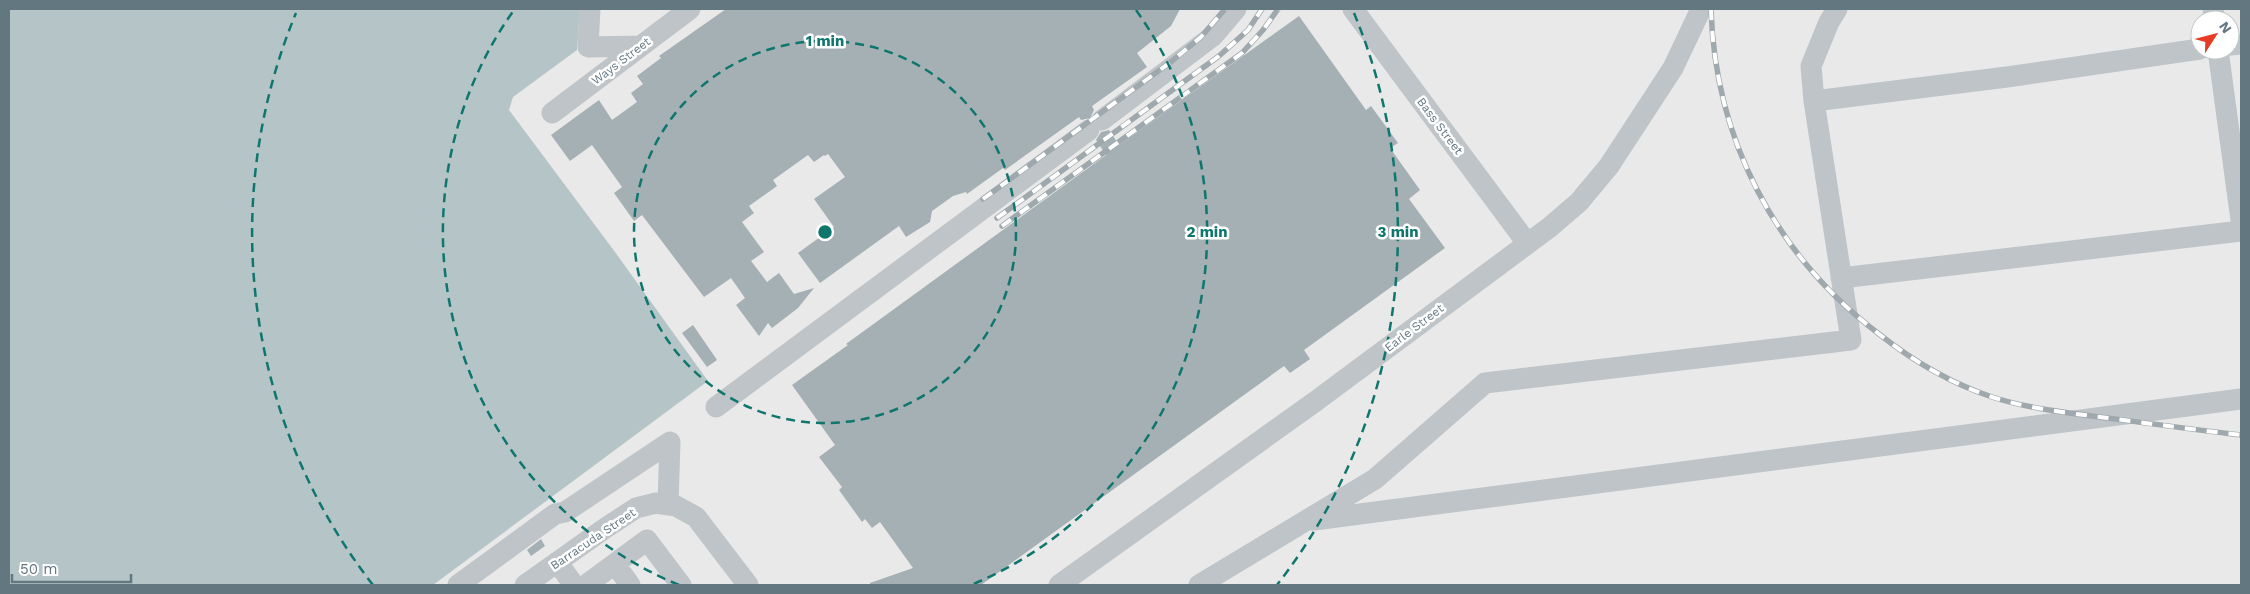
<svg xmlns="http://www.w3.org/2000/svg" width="2250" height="594" font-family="'Work Sans',sans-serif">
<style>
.built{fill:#e8e9e8;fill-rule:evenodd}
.water{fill:#b5c5c7}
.building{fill:#a5b0b4}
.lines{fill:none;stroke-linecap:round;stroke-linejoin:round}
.minor{stroke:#bec4c7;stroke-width:21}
.rail-casing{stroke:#9fa9ad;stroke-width:5.5}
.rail{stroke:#fff;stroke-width:4;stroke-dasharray:11;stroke-linecap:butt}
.ring{fill:none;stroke:#0f766e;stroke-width:2.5;stroke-dasharray:9 6}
.labels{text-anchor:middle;stroke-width:5;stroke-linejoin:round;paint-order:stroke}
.street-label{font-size:12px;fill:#627780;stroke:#fff}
.centre{fill:#0f766e;stroke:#fff;stroke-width:2.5}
.ring-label{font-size:15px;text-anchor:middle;font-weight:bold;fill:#0f766e;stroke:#fff;stroke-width:5;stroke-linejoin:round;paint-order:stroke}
</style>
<rect width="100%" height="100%" fill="#f7f7f4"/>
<path class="built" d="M 9,9 L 2241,9 L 2241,585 L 9,585 ZM 2200,20 L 2230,20 L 2230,50 L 2200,50 Z"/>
<path class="water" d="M 9,9 L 580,9 L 577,50 L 513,97 L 509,110 L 615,252 L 708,381 L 433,585 L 9,585 Z"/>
<path class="building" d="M 726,9 L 1180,9 L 1171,26 L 1137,53 L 1147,67 L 1092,106 L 1094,110 L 1090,118 L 1081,120 L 1079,117 L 1005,170 L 1003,168 L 967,194 L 966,192 L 953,196 L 932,211 L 930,222 L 906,237 L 899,226 L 820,283 L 798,253 L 834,227 L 814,199 L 845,177 L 828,154 L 825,156 L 824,155 L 814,162 L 808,155 L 773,180 L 777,186 L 749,206 L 754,213 L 742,222 L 764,252 L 751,261 L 767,282 L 779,273 L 794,294 L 814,288 L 798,308 L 772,328 L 768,323 L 759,336 L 736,305 L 745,298 L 731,278 L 704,297 L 642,215 L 634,221 L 614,193 L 622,187 L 592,145 L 570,161 L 551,135 L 599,100 L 612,120 L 637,102 L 631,93 L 643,84 L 637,76 L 661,58 L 659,56 Z
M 1299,16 L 1366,110 L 1371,106 L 1398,143 L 1390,148 L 1420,190 L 1409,199 L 1445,248 L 1304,350 L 1310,359 L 1290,373 L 1284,366 L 981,585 L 870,585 L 870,583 L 913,568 L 880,522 L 872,528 L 865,519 L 862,522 L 839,490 L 842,487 L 819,457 L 835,445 L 792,385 L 848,345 L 846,344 L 1106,155 L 1096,140 L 1101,132 L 1109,130 L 1119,145 Z
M 693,325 L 717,360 L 707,367 L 682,333 Z
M 541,539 L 545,546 L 531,556 L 527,550 Z"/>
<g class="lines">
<path class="minor" d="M 590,9 L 588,47 L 641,46
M 1353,9 L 1527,243
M 2213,9 L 2214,20
M 2230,45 L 2241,44
M 2218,50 L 2241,220
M 1814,101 L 2007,77 L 2200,49
M 552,113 L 690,9
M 1102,120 L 1213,36 L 1236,9
M 1841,278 L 2241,231
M 716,407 L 1089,130
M 1314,520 L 2241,399
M 557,562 L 574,585
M 615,564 L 630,585
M 458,585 L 555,514 L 565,512 L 670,442 L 668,504
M 525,585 L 604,529 L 636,508 L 656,503 L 676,506 L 696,517 L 748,585
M 586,585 L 647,540 L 681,585
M 1059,585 L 1316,401 L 1550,227 L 1579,202 L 1609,166 L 1673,68 L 1701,9
M 1199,585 L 1375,479 L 1485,383 L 1851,340 L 1814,101 L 1811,66 L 1829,22 L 1837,9"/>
<defs>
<path id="rail" d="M 1711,9 C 1715,139 1775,255 1879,334 C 1913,361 1950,383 1992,397 C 2029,409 2070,413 2108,418 C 2153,424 2197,430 2241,435
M 983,199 L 1172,61 L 1201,37 L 1225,9
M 997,218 L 1219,56 L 1248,30 L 1262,9
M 1002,226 L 1242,53 L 1263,30 L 1278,9"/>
</defs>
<use href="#rail" class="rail-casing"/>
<use href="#rail" class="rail"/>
</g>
<g class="ring">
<circle cx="825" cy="232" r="191"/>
<path d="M679 585A382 382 0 0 1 514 10M1136 10A382 382 0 0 1 971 585"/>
<path d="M373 585A573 573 0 0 1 296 13M1354 13A573 573 0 0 1 1277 585"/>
</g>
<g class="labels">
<g class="street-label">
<text transform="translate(621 61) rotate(-37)" y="4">Ways Street</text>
<text transform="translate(1440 126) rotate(53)" y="4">Bass Street</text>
<text transform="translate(1414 328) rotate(-37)" y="4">Earle Street</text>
<text transform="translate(593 539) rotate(-34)" y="4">Barracuda Street</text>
</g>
</g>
<circle cx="825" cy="232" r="8" class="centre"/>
<g class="ring-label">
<text x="825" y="46">1 min</text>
<text x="1207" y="237">2 min</text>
<text x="1398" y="237">3 min</text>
</g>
<rect width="2250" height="594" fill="none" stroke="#627780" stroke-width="20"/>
<g transform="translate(2215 35) rotate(54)"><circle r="24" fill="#ffffff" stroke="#c0c9cc"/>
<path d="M0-4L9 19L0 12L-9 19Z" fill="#e73b25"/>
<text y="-8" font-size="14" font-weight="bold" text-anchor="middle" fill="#627780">N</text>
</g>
<path d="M12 574v8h119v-8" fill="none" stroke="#627780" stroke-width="2.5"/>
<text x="20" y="574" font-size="15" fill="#627780" stroke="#ffffff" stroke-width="4" paint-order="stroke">50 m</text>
</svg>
